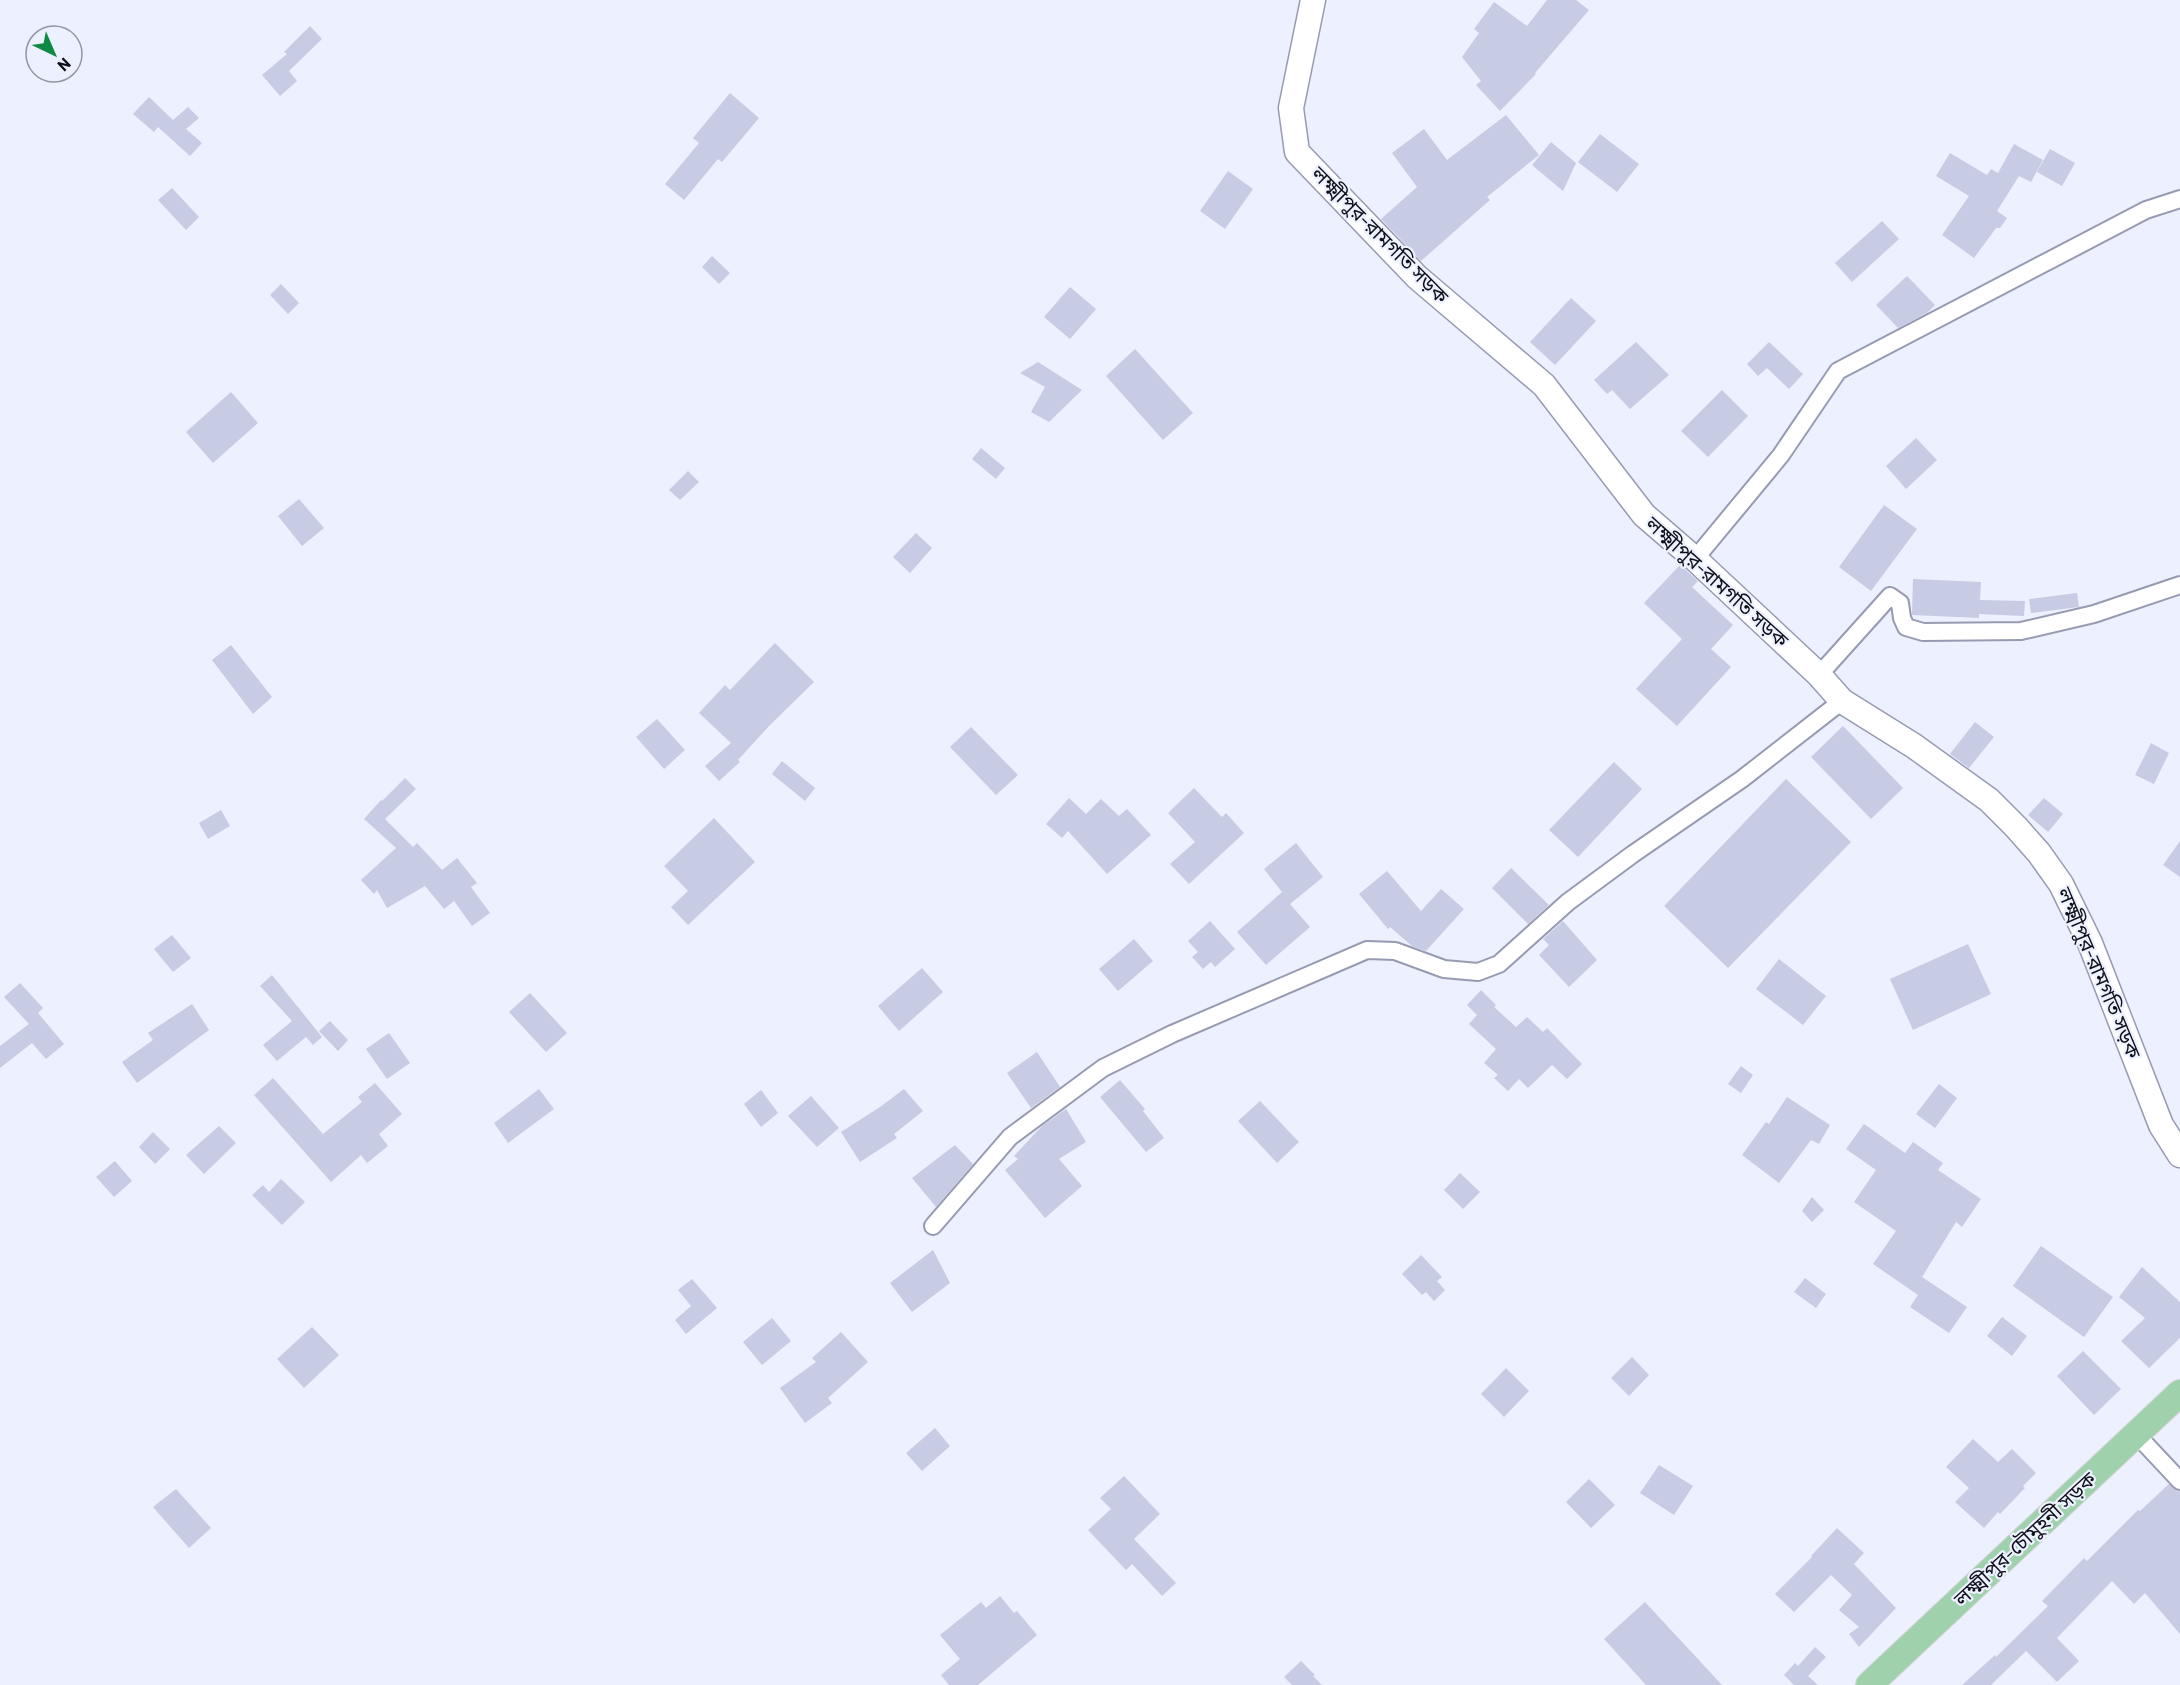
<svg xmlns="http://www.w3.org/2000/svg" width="2180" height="1685" font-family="Barlow,'Noto Sans Bengali',sans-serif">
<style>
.building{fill:#c7cbe3}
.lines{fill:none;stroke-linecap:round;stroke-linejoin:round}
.street-casing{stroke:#979bb2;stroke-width:20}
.secondary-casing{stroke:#979bb2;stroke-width:27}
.primary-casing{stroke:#d3d4d5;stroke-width:28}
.street{stroke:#fff;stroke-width:16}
.secondary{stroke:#fff;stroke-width:24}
.primary{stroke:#9fd1ad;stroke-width:26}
.labels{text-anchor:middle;stroke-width:4.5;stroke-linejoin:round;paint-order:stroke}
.street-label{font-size:20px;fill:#0d0f17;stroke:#edf0ff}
</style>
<rect width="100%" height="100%" fill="#edf0ff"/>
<path class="building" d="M 1547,0 L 1576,0 L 1589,10 L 1535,73 L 1536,74 L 1500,111 L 1476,85 L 1481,81 L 1462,57 L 1479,33 L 1474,29 L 1494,2 L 1527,26 Z
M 310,26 L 322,39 L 289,71 L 297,81 L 280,96 L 262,75 L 287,54 L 284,52 Z
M 730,93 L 759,118 L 722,162 L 718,159 L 684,200 L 665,184 L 699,143 L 693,138 Z
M 149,97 L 173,120 L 188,107 L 199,118 L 186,129 L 202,143 L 190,156 L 158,127 L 154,132 L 133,114 Z
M 1506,115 L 1539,155 L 1487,197 L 1490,200 L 1421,261 L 1381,219 L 1417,187 L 1392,153 L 1424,129 L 1447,160 Z
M 1600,134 L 1639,164 L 1617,192 L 1578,162 Z
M 1551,142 L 1576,163 L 1563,191 L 1532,165 Z
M 2014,144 L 2043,160 L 2031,182 L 2019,176 L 1997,211 L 2007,218 L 2000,228 L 1996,228 L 1974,258 L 1942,235 L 1969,196 L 1936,176 L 1950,153 L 1987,175 L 1991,169 L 1998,173 Z
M 2050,149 L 2075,163 L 2062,186 L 2037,172 Z
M 1228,171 L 1253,189 L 1225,229 L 1200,211 Z
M 172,188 L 199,217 L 186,230 L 158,200 Z
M 1882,221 L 1899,239 L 1852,282 L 1835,263 Z
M 712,256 L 730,273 L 719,284 L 702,267 Z
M 1907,276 L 1935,305 L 1927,313 L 1898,328 L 1876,305 Z
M 281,284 L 299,303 L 288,314 L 270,295 Z
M 1070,287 L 1096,309 L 1070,339 L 1044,317 Z
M 1571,298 L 1596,321 L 1555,365 L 1530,342 Z
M 1636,342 L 1669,375 L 1630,409 L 1612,390 L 1607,394 L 1594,380 Z
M 1769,342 L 1803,374 L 1789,389 L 1767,368 L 1758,376 L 1747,364 Z
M 1135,349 L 1193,413 L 1163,440 L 1106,376 Z
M 1038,362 L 1082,390 L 1049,422 L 1031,412 L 1045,387 L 1020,373 Z
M 1722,390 L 1748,416 L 1708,457 L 1681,431 Z
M 231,392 L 258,423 L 213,463 L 186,432 Z
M 1916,438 L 1937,460 L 1906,489 L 1886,466 Z
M 981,448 L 1005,468 L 996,479 L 972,459 Z
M 688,471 L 699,482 L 680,500 L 669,490 Z
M 299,499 L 324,528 L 302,546 L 278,516 Z
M 1884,505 L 1917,529 L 1871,591 L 1839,567 Z
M 916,533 L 932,548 L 910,573 L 893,557 Z
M 1680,565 L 1698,581 L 1692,587 L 1733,625 L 1711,649 L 1731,667 L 1677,726 L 1636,689 L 1682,639 L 1644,603 Z
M 1913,579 L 1981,582 L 1980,600 L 2025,601 L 2024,616 L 1979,614 L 1979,618 L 1912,615 Z
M 2077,593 L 2079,607 L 2031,613 L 2029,599 Z
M 775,643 L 814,682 L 769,726 L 738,760 L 740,762 L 719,781 L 705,766 L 731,743 L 699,713 L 725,685 L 730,690 Z
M 231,645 L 272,697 L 253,714 L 212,660 Z
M 657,719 L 685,750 L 664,769 L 636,737 Z
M 1975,722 L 1994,737 L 1969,768 L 1950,754 Z
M 1843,726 L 1903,788 L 1871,819 L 1811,757 Z
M 971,727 L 1018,775 L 996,795 L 950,747 Z
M 2151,743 L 2169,753 L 2154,784 L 2135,775 Z
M 782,761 L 815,788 L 805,801 L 772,774 Z
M 1614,762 L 1642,789 L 1578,857 L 1549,830 Z
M 405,778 L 416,789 L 385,819 L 413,847 L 417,843 L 442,870 L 457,858 L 477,883 L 471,887 L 490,913 L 472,926 L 454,901 L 444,909 L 425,886 L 387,908 L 377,890 L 374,894 L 361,880 L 396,848 L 364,819 L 381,800 L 382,801 Z
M 1786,779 L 1851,842 L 1728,968 L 1664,906 Z
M 1194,788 L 1222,817 L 1226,813 L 1244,833 L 1189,884 L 1170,864 L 1195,842 L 1168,813 Z
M 1069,798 L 1086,814 L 1101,799 L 1119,816 L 1127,809 L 1151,835 L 1107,874 L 1068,831 L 1062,838 L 1046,824 Z
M 2044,798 L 2063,814 L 2048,832 L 2028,815 Z
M 221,810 L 230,826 L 208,839 L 199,823 Z
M 714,818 L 755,862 L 688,925 L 671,907 L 688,891 L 664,866 Z
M 2180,841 L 2180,877 L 2163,865 Z
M 1296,843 L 1323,877 L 1290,904 L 1310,927 L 1266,965 L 1237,932 L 1282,892 L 1264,869 Z
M 1511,868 L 1549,905 L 1528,924 L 1492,888 Z
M 1387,871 L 1421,911 L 1441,889 L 1464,909 L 1426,951 L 1412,946 L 1390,927 L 1388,929 L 1359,894 Z
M 1210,921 L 1235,949 L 1215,967 L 1211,962 L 1203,969 L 1192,957 L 1198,952 L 1188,941 Z
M 1563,921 L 1597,960 L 1569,987 L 1539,955 L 1549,945 L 1543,939 Z
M 172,935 L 191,958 L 173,972 L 154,949 Z
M 1134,939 L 1153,961 L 1118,991 L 1099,969 Z
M 1968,944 L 1991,994 L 1913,1030 L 1890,979 Z
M 1779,959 L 1826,996 L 1803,1025 L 1756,989 Z
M 922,968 L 943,992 L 899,1031 L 878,1006 Z
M 272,975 L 322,1037 L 313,1045 L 306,1037 L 277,1061 L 263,1045 L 292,1021 L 260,986 Z
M 20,983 L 43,1008 L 38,1013 L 64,1044 L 46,1059 L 32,1043 L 0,1068 L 0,1046 L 29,1024 L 4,997 Z
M 1481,990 L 1496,1005 L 1494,1007 L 1516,1027 L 1527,1017 L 1543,1032 L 1547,1028 L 1582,1064 L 1567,1079 L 1552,1065 L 1528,1088 L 1519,1079 L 1508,1091 L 1494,1078 L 1498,1075 L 1484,1063 L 1496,1049 L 1469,1024 L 1477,1015 L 1467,1005 Z
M 530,993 L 567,1033 L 546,1052 L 509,1012 Z
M 192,1004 L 209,1030 L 137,1083 L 122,1062 L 153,1040 L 148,1033 Z
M 330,1021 L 348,1040 L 338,1051 L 319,1031 Z
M 389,1033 L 410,1063 L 387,1079 L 366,1049 Z
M 1037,1052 L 1060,1087 L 1031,1108 L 1007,1073 Z
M 1741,1066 L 1753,1075 L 1741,1093 L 1728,1084 Z
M 273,1078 L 323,1134 L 362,1102 L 358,1097 L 375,1083 L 402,1114 L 379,1134 L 388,1146 L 367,1163 L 361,1155 L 331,1182 L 254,1095 Z
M 1120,1080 L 1145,1109 L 1143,1111 L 1164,1138 L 1146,1152 L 1100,1097 Z
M 1939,1084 L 1957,1098 L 1935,1128 L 1916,1114 Z
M 539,1089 L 554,1109 L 508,1143 L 494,1123 Z
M 904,1089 L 923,1111 L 894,1134 L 897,1138 L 860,1162 L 841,1132 L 880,1107 Z
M 761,1090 L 778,1113 L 761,1127 L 744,1104 Z
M 811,1096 L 839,1128 L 817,1147 L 788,1116 Z
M 1787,1097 L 1830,1125 L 1819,1144 L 1811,1140 L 1779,1183 L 1742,1155 L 1766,1122 L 1769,1124 Z
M 1260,1101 L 1299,1142 L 1277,1163 L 1238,1121 Z
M 1066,1109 L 1086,1142 L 1059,1159 L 1082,1186 L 1045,1218 L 1005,1170 L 1018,1159 L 1014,1156 L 1042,1126 Z
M 1864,1124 L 1905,1153 L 1913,1142 L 1943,1163 L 1938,1170 L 1981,1199 L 1962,1227 L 1956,1222 L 1922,1277 L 1967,1307 L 1949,1333 L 1910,1307 L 1918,1295 L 1873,1264 L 1896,1231 L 1854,1202 L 1876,1170 L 1846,1149 Z
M 219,1126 L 236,1143 L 204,1174 L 186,1155 Z
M 153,1132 L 170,1149 L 155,1164 L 139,1147 Z
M 955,1145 L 973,1164 L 936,1207 L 912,1178 Z
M 115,1161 L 132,1181 L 114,1197 L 96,1177 Z
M 1460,1173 L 1480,1192 L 1463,1209 L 1444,1190 Z
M 281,1179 L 305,1202 L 282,1225 L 252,1195 L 263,1185 L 269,1192 Z
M 1812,1197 L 1824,1210 L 1812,1222 L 1802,1211 Z
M 2041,1246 L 2113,1297 L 2084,1337 L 2013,1286 Z
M 933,1250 L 950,1283 L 912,1312 L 890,1283 Z
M 1421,1255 L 1442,1277 L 1437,1281 L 1445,1290 L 1434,1301 L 1426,1292 L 1422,1295 L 1402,1274 Z
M 2142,1267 L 2180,1302 L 2180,1338 L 2149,1368 L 2121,1341 L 2145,1318 L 2119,1297 Z
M 1805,1278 L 1826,1294 L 1816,1308 L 1794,1292 Z
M 692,1279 L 717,1308 L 686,1334 L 675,1320 L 691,1306 L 678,1290 Z
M 2002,1317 L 2027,1336 L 2012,1356 L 1987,1336 Z
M 772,1318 L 791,1341 L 762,1365 L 743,1342 Z
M 312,1327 L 339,1355 L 304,1388 L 277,1359 Z
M 841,1332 L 868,1362 L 828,1398 L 832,1403 L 805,1423 L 780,1388 L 816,1362 L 812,1358 Z
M 2083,1351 L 2121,1389 L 2094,1415 L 2057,1376 Z
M 1632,1357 L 1649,1375 L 1629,1396 L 1611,1378 Z
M 1506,1368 L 1529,1391 L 1504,1417 L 1481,1394 Z
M 935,1428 L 950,1446 L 922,1471 L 906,1453 Z
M 1973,1439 L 1998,1462 L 2012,1449 L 2036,1473 L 2023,1486 L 2025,1488 L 2000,1514 L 1998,1512 L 1984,1528 L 1955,1502 L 1969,1488 L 1946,1467 Z
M 1659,1465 L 1693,1486 L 1674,1515 L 1640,1493 Z
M 1124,1476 L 1160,1514 L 1134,1539 L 1176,1583 L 1162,1596 L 1132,1564 L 1126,1570 L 1088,1530 L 1111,1509 L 1100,1498 Z
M 1589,1479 L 1615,1505 L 1591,1528 L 1566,1502 Z
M 2169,1484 L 2180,1492 L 2180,1634 L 2145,1593 L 2134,1604 L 2112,1581 L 2057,1638 L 2079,1661 L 2057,1682 L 2026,1651 L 1991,1685 L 1962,1685 L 1995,1655 L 1996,1657 L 2048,1606 L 2042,1601 L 2084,1558 L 2087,1561 L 2138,1510 L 2140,1511 Z
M 176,1489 L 211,1528 L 189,1548 L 153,1507 Z
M 1837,1528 L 1864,1553 L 1854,1564 L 1896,1608 L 1859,1647 L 1849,1634 L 1859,1627 L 1839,1610 L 1852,1595 L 1831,1575 L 1794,1612 L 1775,1594 L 1812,1557 L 1811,1556 Z
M 1000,1596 L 1014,1613 L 1017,1611 L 1037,1635 L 978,1685 L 949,1685 L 941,1675 L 960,1659 L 940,1635 L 981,1602 L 986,1608 Z
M 1645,1602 L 1722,1685 L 1646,1685 L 1604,1639 Z
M 1815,1647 L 1826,1657 L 1808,1676 L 1818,1685 L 1794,1685 L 1784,1675 L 1795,1663 L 1798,1666 Z
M 1301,1661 L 1315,1675 L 1313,1676 L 1322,1685 L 1292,1685 L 1284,1677 Z"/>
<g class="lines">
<defs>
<path id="street" d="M 1695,559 L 1781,455 L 1838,371 L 2146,210 L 2180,199
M 1819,675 L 1890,596 L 1900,603 L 1902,618 L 1906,627 L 1923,632 L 2021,631 L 2094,614 L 2180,585
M 933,1226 L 1010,1137 L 1103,1068 L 1172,1034 L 1367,950 L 1395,951 L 1444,969 L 1478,972 L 1499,964 L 1568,902 L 1633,854 L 1742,779 L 1842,701
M 2136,1434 L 2180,1481"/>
<path id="secondary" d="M 1313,0 L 1291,108 L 1297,152 L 1417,277 L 1544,385 L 1644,515 L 1695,559 L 1819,675 L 1842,701 L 1914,746 L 1989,800 L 2016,827 L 2039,853 L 2061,884 L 2090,943 L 2161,1125 L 2180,1155"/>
<path id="primary" d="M 1869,1685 L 2180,1393"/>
</defs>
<use href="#street" class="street-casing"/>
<use href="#secondary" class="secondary-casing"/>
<use href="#primary" class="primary-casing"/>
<use href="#street" class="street"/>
<use href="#secondary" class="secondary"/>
<use href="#primary" class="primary"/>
</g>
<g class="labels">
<g class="street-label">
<text transform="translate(1380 235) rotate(45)" y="7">লক্ষ্মীপুর-রামগতি সড়ক</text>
<text transform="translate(1717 582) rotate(42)" y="7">লক্ষ্মীপুর-রামগতি সড়ক</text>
<text transform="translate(2099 973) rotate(67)" y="7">লক্ষ্মীপুর-রামগতি সড়ক</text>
<text transform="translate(2025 1539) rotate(-43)" y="7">লক্ষ্মীপুর-চৌমুহনী সড়ক</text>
</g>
</g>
<g transform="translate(54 54) rotate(136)"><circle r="28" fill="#edf0ff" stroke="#9396a2" stroke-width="1.5"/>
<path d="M0-4.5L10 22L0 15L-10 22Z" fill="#0e8a45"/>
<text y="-9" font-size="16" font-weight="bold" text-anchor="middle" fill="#0d0f17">N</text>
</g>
</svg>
